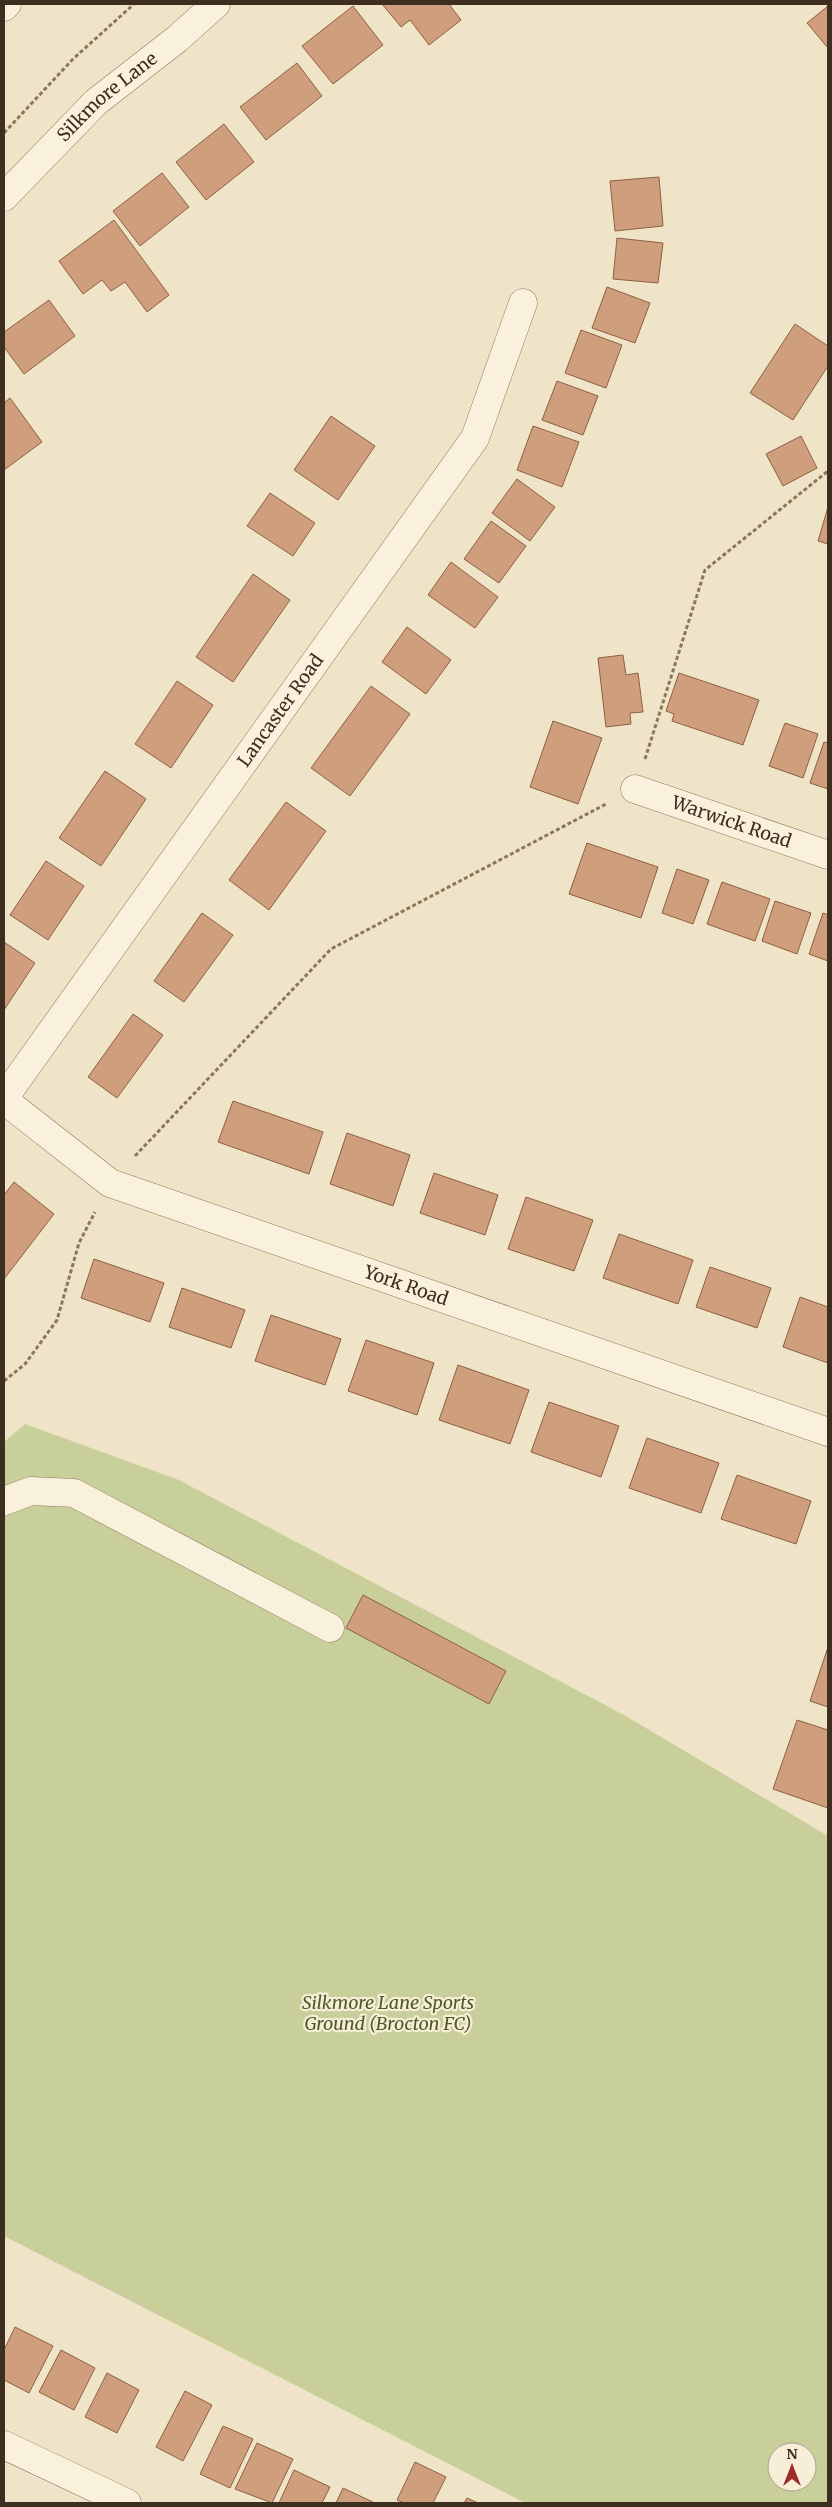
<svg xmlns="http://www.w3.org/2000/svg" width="832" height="2507" font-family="Merriweather,serif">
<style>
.green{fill:#c9cf9b;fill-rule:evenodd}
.building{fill:#cf9f7d;stroke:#8d5f41}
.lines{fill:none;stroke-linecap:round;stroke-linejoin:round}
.minor-casing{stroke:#8d765c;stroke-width:29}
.path{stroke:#8d765c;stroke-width:3;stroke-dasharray:4 2.5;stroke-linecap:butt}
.minor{stroke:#faf1dc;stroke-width:28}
.labels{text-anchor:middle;stroke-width:4.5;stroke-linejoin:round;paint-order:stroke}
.street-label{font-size:18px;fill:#3d2e20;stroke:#f7eed8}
.park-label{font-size:18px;font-style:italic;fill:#4d5a26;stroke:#f7eed8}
</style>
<rect width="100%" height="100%" fill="#f0e4c8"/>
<path class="green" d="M 25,1424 L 179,1480 L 624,1715 L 828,1836 L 828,2503 L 525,2503 L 4,2236 L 4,1442 ZM 777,2452 L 807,2452 L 807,2482 L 777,2482 Z"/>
<path class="building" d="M 382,4 L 449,4 L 461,20 L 429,45 L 410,20 L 401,27 Z
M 353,6 L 383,45 L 333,84 L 302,46 Z
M 828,6 L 828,48 L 807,23 Z
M 297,63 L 322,96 L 266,140 L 240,107 Z
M 224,124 L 254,162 L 206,200 L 176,162 Z
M 162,173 L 189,207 L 140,246 L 113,211 Z
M 659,177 L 663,226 L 615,231 L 610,181 Z
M 114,220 L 169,295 L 147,312 L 125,282 L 111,291 L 102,280 L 83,294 L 59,261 Z
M 617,238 L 663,243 L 658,283 L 613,279 Z
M 607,287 L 650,303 L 635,343 L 592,328 Z
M 49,300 L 75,336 L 24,374 L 4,347 L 4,332 Z
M 795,324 L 828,346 L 828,366 L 793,420 L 750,393 Z
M 581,330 L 622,345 L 606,388 L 565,373 Z
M 557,381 L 598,396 L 583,435 L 542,420 Z
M 10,398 L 42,442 L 4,470 L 4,403 Z
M 331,416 L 375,446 L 338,500 L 294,470 Z
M 533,426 L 579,442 L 562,487 L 517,470 Z
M 801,436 L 817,468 L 783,486 L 766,454 Z
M 517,479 L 555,507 L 530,541 L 492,513 Z
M 270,493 L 315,523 L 293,556 L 247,526 Z
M 828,507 L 828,544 L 818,541 Z
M 491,521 L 526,546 L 499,583 L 464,559 Z
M 451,562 L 498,597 L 475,628 L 428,595 Z
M 253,574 L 290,600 L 233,682 L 196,657 Z
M 407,627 L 451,660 L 426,694 L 382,662 Z
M 623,655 L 626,675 L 638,673 L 643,712 L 630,713 L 631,724 L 606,727 L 598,658 Z
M 679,673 L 759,700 L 743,745 L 672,721 L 674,714 L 666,711 Z
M 177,681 L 213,705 L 171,768 L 135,744 Z
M 371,686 L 410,714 L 350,796 L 311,768 Z
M 553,721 L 602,738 L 578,804 L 530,787 Z
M 785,723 L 818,734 L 803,778 L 769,766 Z
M 824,742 L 828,743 L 828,789 L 810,783 Z
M 105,771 L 146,799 L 101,866 L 59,838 Z
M 286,802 L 326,831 L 269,910 L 229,880 Z
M 587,843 L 658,867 L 641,918 L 569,894 Z
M 46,861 L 84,886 L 48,940 L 10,915 Z
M 677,869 L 709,880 L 693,924 L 662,913 Z
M 722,882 L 770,899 L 755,941 L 707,924 Z
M 775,901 L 811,913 L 797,954 L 762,941 Z
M 202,913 L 233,935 L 184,1002 L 154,981 Z
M 823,913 L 828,915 L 828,961 L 809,954 Z
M 4,942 L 35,963 L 4,1010 Z
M 133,1014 L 163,1035 L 117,1098 L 88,1077 Z
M 233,1101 L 323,1132 L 309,1174 L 218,1142 Z
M 347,1133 L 410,1155 L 393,1206 L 330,1184 Z
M 434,1173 L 498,1195 L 485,1235 L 420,1213 Z
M 14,1182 L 54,1214 L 4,1279 L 4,1195 Z
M 526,1197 L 593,1220 L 574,1271 L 508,1249 Z
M 619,1234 L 693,1260 L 678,1304 L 603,1278 Z
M 94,1259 L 164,1283 L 150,1322 L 81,1298 Z
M 710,1267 L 771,1288 L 757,1328 L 696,1307 Z
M 182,1288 L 245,1310 L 231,1348 L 169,1327 Z
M 800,1297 L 828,1307 L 828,1363 L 783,1347 Z
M 271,1315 L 341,1339 L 325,1385 L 255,1361 Z
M 366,1340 L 434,1363 L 417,1415 L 348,1391 Z
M 458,1365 L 529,1390 L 510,1444 L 439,1420 Z
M 549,1402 L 619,1426 L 601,1477 L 531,1452 Z
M 647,1438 L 719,1463 L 701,1513 L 629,1488 Z
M 737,1475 L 811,1501 L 796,1544 L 721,1519 Z
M 363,1595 L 506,1671 L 489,1704 L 346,1628 Z
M 828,1647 L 828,1707 L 810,1701 Z
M 797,1720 L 828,1730 L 828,1808 L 773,1789 Z
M 15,2327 L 53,2346 L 29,2393 L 4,2380 L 4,2350 Z
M 61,2350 L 95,2368 L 74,2410 L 39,2392 Z
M 107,2373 L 139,2390 L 117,2433 L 85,2417 Z
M 185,2391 L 212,2405 L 183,2461 L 156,2447 Z
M 223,2426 L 253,2439 L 230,2488 L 200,2474 Z
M 257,2443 L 293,2459 L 272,2503 L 235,2489 Z
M 415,2462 L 446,2477 L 433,2503 L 404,2503 L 397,2500 Z
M 294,2470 L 330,2487 L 322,2503 L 279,2503 Z
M 343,2488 L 373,2502 L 372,2503 L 336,2503 Z
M 467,2498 L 478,2503 L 464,2503 Z"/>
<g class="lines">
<defs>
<g id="minor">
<path d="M 4,7 L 7,4"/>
<path id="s1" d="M 4,197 L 96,102 L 177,39 L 216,4"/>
<path id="s2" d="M 635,789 L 828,855"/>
<path id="s3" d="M 4,1098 L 475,438 L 523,303"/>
<path id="s4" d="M 4,1100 L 110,1183 L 828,1432"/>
<path d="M 4,1501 L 31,1491 L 74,1493 L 330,1628"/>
<path d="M 4,2445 L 127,2503"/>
</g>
</defs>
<use href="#minor" class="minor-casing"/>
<path class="path" d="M 4,133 L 73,59 L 134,4
M 645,759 L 705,570 L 828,471
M 135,1156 L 331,949 L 606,804
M 4,1381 L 25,1364 L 57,1320 L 79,1243 L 95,1212"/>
<use href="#minor" class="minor"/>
</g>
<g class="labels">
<g class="street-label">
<text dy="6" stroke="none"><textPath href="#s1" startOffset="144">Silkmore Lane</textPath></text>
<text dy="6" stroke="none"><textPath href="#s3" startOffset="476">Lancaster Road</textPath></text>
<text dy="6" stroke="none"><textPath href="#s2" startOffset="102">Warwick Road</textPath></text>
<text dy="6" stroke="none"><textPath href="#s4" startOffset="448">York Road</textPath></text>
</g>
<g class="park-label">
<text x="388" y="2009">Silkmore Lane Sports<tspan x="388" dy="21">Ground (Brocton FC)</tspan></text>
</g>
</g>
<rect width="832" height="2507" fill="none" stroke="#3d2e20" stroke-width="10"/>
<g transform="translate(792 2467)"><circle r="24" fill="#f7eed8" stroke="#ada18e"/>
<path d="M0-4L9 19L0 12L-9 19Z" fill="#9e2a2b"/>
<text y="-8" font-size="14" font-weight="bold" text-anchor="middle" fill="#3d2e20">N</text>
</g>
</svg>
